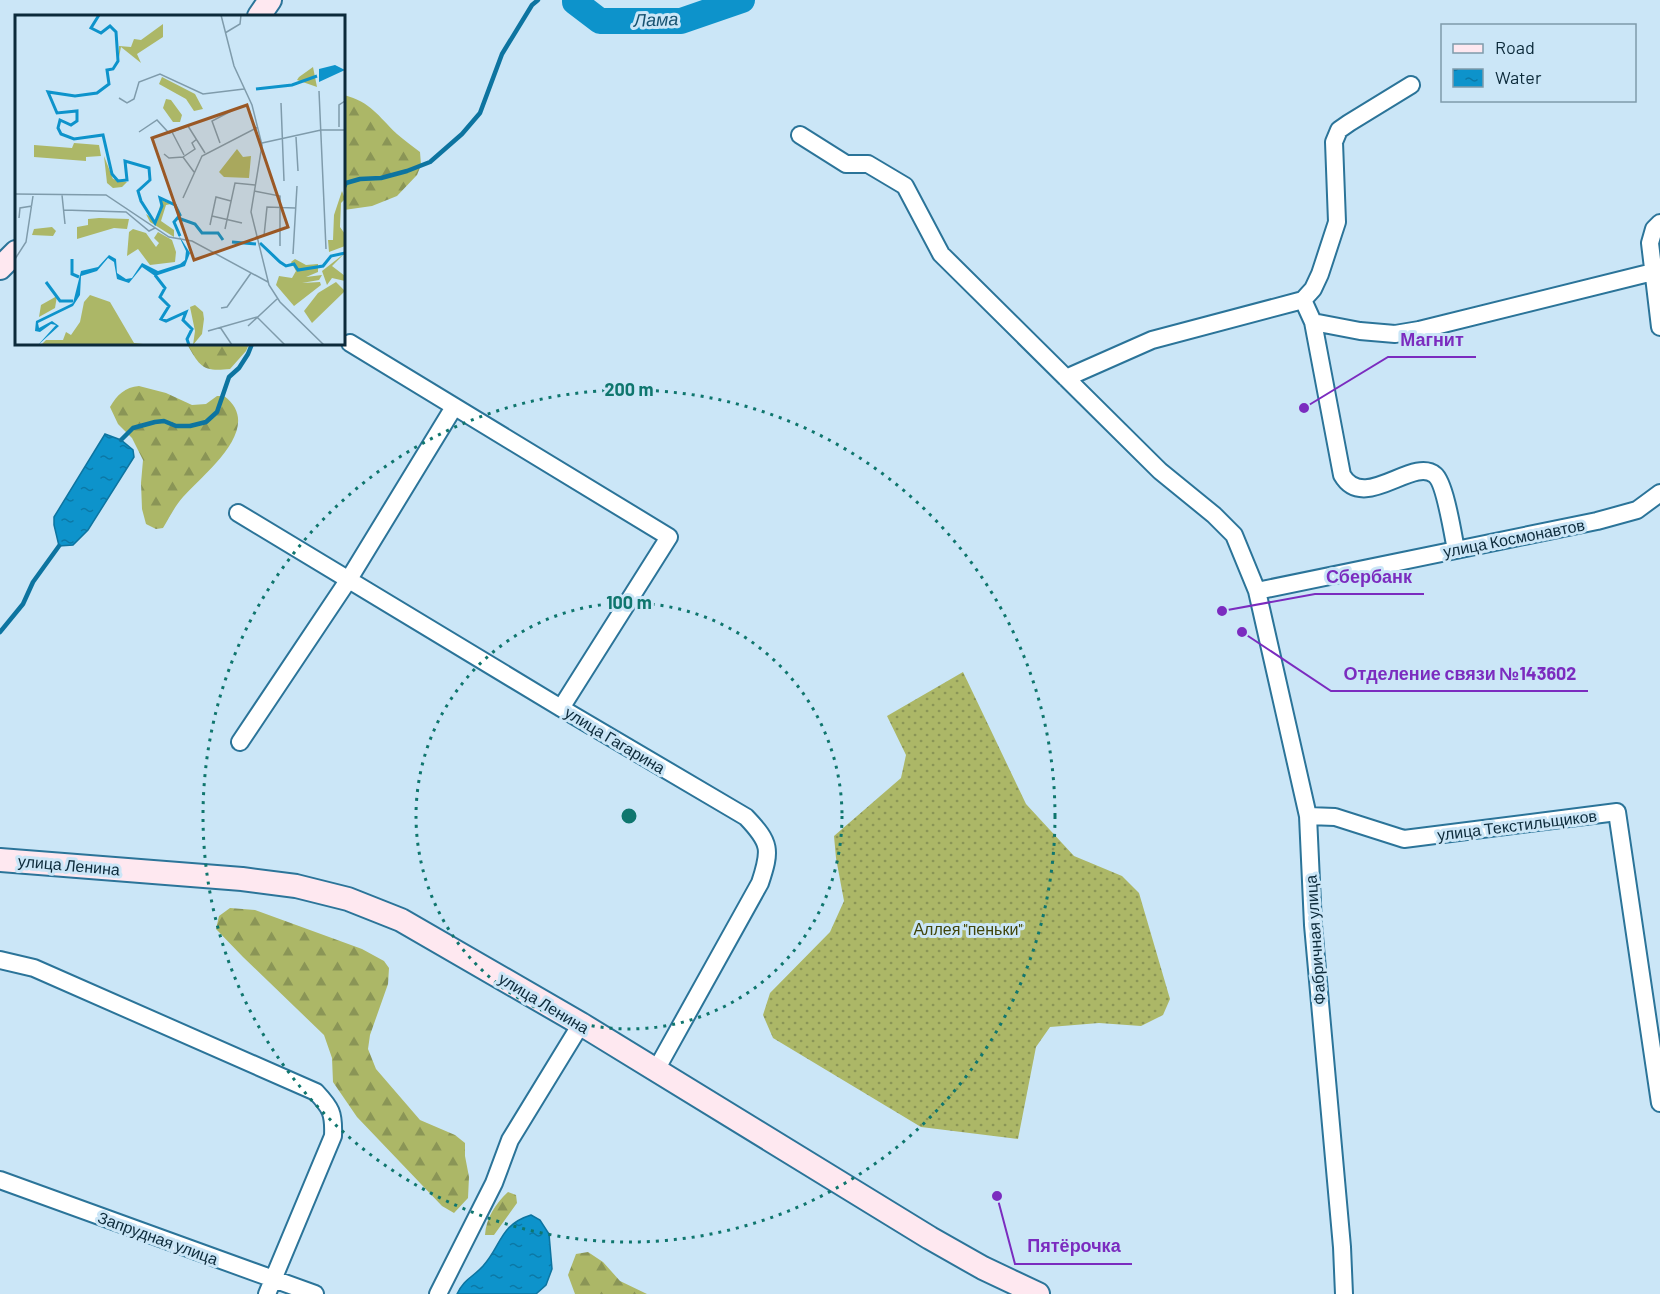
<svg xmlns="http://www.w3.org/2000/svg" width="1660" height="1294" font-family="Barlow,sans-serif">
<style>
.grass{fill:url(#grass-dots)}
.forest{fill:url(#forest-firs)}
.water{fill:url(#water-ripples);stroke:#0d74a0;stroke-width:1.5}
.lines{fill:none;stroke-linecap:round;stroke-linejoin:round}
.stream{stroke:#0d74a0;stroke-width:4.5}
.river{stroke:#0d93cb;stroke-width:26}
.street-casing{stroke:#2b7499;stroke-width:20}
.secondary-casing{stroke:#2b7499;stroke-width:26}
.street{stroke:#fff;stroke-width:16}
.secondary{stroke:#fee8f0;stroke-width:22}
.ring{fill:none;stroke:#0f766e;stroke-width:3;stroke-dasharray:3 6}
.labels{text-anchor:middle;stroke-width:6;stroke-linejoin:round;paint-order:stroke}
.street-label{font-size:16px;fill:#0c2a3a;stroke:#cbe6f7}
.park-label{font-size:16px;fill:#40450b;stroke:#cbe6f7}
.water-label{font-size:18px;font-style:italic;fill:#175270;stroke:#cbe6f7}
.inset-river{fill:none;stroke:#0d93cb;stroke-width:3}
.inset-road{fill:none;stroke:#7f9bab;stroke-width:1.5}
.view{fill:#9a5825;fill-opacity:0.15;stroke:#9a5825;stroke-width:3}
.inset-edge{fill:none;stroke:#0c2a3a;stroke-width:3}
.centre{fill:#0f766e;stroke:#cbe6f7;stroke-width:3}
.ring-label{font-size:18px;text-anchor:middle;font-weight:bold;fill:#0f766e;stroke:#cbe6f7;stroke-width:6;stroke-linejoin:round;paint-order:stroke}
.leader{fill:none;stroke:#7b2cbf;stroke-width:2}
.callout-dot{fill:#7b2cbf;stroke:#cbe6f7;stroke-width:2}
.callout-label{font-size:18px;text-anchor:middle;font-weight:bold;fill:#7b2cbf;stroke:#cbe6f7;stroke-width:6;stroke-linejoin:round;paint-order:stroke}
</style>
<defs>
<pattern id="grass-dots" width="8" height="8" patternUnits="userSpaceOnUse" patternTransform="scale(1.5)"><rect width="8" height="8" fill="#acb767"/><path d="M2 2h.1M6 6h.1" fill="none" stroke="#8a9556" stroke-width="1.8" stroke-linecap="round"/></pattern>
<pattern id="forest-firs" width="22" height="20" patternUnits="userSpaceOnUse" patternTransform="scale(1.5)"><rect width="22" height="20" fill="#acb767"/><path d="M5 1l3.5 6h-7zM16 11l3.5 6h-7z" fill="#8a9556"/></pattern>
<pattern id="water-ripples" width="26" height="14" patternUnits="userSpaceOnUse" patternTransform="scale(1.5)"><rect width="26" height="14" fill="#0d93cb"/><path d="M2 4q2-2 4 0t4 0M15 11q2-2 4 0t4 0" fill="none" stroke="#0b78a6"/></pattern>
</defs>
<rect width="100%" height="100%" fill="#cbe6f7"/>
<path class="grass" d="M 963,672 L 1026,804 L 1074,856 L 1122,876 L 1139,893 L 1170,999 L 1163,1015 L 1141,1026 L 1099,1023 L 1050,1027 L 1036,1047 L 1018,1139 L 921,1127 L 773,1038 L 763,1015 L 770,993 L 830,932 L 844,901 L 836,858 L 834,836 L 901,778 L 906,755 L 887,716 Z"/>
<path class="forest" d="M 344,95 C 371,102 378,116 397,134 C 404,140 412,146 420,152 L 421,165 L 417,175 L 397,196 L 372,206 L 344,210 Z
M 187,344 L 249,344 L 246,351 L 230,369 C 203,372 200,367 187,344 Z
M 139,386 L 166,393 L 192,405 L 206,404 L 217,396 L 224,396 C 266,427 203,474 183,497 C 175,506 169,518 163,528 L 156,529 L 146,524 L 142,509 L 141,483 L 143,460 L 132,438 L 118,424 L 110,407 C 117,395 125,387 139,386 Z
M 230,908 L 255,910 L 362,949 L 384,961 L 389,968 L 388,984 L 370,1035 L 368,1049 L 376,1069 L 420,1120 L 455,1135 L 465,1143 L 465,1156 L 469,1177 L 468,1198 L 454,1213 L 442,1206 L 357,1117 L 333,1082 L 332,1058 L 324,1035 L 243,957 L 216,929 L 219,916 Z
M 508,1192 L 516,1195 L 517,1203 L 494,1235 L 485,1235 C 486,1218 496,1203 508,1192 Z
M 588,1252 L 603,1262 L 620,1281 L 647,1294 L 575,1294 L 568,1275 L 576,1254 Z"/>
<path class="water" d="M 105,434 L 121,440 L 133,450 L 134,457 L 88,530 L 73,545 L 59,546 L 54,525 L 54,517 Z
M 531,1215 L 540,1220 L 549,1234 L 552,1269 L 546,1285 L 536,1294 L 457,1294 C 464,1279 472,1278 483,1266 C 502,1245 499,1225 531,1215 Z"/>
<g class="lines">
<path class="stream" d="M 344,187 L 346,183 L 360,179 L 381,178 L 407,171 L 430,162 L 462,134 L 480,113 L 502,54 L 532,5 L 538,0
M 121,440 L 133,428 L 155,422 L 164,421 L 176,426 L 190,426 L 206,422 L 217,412 L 229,377 L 239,368 L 248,354 L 252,344
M 0,632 L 23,604 L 33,582 L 59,546"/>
<path class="river" d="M 575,0 L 575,2 L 600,21 L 681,21 L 742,0"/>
<defs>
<path id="street" d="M 800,135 L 846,164 L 868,164 L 905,186 L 941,254 L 1160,471 L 1214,515 L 1234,535 L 1257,591 L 1308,816 L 1313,925 L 1342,1247 L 1344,1294
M 1660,223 L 1654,229 L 1650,243 L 1660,327
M 1303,300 L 1313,322 L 1342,475 C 1364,513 1413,456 1435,475 C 1445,483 1453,535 1456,550
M 1313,322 L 1360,331 L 1395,334 L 1419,330 L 1653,272
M 350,343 L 669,537 L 561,708
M 1066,378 L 1152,340 L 1303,300 L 1313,289 L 1320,274 L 1337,222 L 1334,142 L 1339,130 L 1349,123 L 1411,85
M 238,513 L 561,708 L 746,817 C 771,843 771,850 760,883 L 656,1070
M 1257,591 L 1597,521 L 1637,510 L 1660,493
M 240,742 L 349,579 L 454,407
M 1308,816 L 1335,817 L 1404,839 L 1617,812 L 1660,1103
M 0,960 L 34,968 L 316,1092 C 331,1108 334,1113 333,1136 L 267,1294
M 0,1180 L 315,1294
M 438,1294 L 494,1183 L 510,1140 L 581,1024"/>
<path id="secondary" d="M 259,16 L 270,0
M 0,268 L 16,252
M 0,860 L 242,879 L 296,886 L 348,899 L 401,920 L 581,1024 L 930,1238 L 983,1268 L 1038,1294"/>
</defs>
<use href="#street" class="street-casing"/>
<use href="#secondary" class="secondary-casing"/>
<use href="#street" class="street"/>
<use href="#secondary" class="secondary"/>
</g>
<g class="ring">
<circle cx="629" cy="816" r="213"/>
<circle cx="629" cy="816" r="426"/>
</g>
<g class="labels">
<g class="street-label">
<text transform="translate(1514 538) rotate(-11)" y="6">улица Космонавтов</text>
<text transform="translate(615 740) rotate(31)" y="6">улица Гагарина</text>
<text transform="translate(1517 825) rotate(-7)" y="6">улица Текстильщиков</text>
<text transform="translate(69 865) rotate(5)" y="6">улица Ленина</text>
<text transform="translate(1315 940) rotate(-94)" y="6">Фабричная улица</text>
<text transform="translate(544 1003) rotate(31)" y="6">улица Ленина</text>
<text transform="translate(158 1238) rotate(20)" y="6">Запрудная улица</text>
</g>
<g class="park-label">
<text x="968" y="935">Аллея "пеньки"</text>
</g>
<g class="water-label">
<text transform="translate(656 20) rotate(-2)" y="6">Лама</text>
</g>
</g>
<g transform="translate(15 15)">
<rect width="330" height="330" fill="#cbe6f7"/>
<path d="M 222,134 L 228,142 L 236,141 L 234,163 L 209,162 L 204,157 Z" fill="#acb767"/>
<path d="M 148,9 L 148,22 L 122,39 L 126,48 L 106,32 L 104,42 L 104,31 L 116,32 L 119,24 L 126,25 ZM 298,52 L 302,72 L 282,65 L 284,62 ZM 89,141 L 98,164 L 112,167 L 107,172 L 98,173 L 92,168 ZM 327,176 L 330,184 L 326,188 L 325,212 L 330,219 L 330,231 L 314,237 L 313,225 L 318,225 L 319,200 ZM 146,185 L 156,189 L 151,190 L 146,206 L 159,215 L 159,222 L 135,207 L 131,199 L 142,207 ZM 118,214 L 131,218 L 141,232 L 144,228 L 139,223 L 143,217 L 157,225 L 161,237 L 160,247 L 135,250 L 123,234 L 112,241 L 114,217 ZM 330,238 L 317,251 L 330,261 L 330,266 L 317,263 L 312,270 L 307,256 ZM 280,244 L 291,250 L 303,249 L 303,257 L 291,262 L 307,260 L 304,265 L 287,268 L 305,267 L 306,270 L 279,291 L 261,270 L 264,261 L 277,263 L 281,256 L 276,247 ZM 321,267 L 330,276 L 297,308 L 289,296 L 303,278 ZM 75,280 L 95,287 L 119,328 L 137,330 L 26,330 L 31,325 L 48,325 L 51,317 L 56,320 L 65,307 L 69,287 ZM 42,281 L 40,293 L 24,302 L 26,290 ZM 180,290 L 188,297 L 189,304 L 187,319 L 178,330 L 180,316 L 175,292 Z" fill="#acb767"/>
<path d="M 59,128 L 84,130 L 86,141 L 71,142 L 71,146 L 19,142 L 19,130 L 57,133 Z" fill="#acb767"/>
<path d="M 147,62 L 180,79 L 188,94 L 179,96 L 171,84 L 144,69 ZM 151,84 L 156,85 L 167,100 L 165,107 L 158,107 L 148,93 ZM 73,204 L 84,203 L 114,204 L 112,214 L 99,213 L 62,224 L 62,212 L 73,210 ZM 37,212 L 41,216 L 38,221 L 17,220 L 19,214 Z" fill="#acb767"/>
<path d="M 320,50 L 330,55 L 304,67 L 304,54 ZM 163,219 L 175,238 L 170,251 L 140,261 L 127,252 L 114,268 L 102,264 L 99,247 L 93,243 L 82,256 L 66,261 L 65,280 L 58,291 L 23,308 L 24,313 L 37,306 L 44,311 L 23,330 L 41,310 L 36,309 L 25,317 L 20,316 L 21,306 L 58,288 L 66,256 L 83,252 L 94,240 L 101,244 L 102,258 L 111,264 L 117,263 L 127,248 L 143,256 L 165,249 L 170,245 L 171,236 Z" fill="#0d93cb"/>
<path class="inset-river" d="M 84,0 L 76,13 L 86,18 L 95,11 L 101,17 L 103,46 L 98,54 L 92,55 L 94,69 L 82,78 L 60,81 L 33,77 L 42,98 L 62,96 L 62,106 L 56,110 L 45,105 L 43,113 L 46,119 L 59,124 L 88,120 L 97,159 L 103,166 L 112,165 L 110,146 L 134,153 L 135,165 L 123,176 L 126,186 L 140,208 L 147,191 L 145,183 L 160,190 L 165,200 L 159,207 L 165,221M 241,74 L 277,70 L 302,61M 163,203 L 180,209 L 187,218 L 203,218 L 208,225M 217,227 L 241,229M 245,228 L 265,247 L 271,251 L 279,249 L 283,255 L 308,251 L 316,241 L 330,238M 57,244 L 57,259 L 64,262M 140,260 L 150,273 L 145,282 L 154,291 L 146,304 L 151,306 L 171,297 L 168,305 L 177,314 L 172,324 L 174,330M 31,267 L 45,286 L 58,286"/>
<path class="inset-road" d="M 206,0 L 219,51 L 237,90 L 247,130 L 236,197 L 254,270 L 265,287 L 309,330M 210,18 L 225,9 L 226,0M 304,76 L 311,234M 104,83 L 112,88 L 119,84 L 124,67 L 145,59 L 188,79 L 229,74M 266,88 L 269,166M 324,112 L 324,90 L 330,86M 124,117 L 142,105 L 154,118 L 173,111 L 190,138M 157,117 L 169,140M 281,122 L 283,156M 205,128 L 197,106 L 218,95M 247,128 L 306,115 L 330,115M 149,139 L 154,143 L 168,142 L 179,157M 168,142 L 180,134 L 177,128 L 182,124M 239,176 L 265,181 L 265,231M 0,179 L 91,180 L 154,222 L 177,226 L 253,267M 47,180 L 50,209M 168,183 L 187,141 L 243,112M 49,195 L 111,197 L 134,216 L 140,213M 197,201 L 227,208M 4,203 L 5,193 L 17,191M 195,210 L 201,182 L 216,186M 210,214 L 220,168 L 240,170M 249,221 L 252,192 L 280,193M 278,239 L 282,171M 0,244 L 11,227 L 18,181M 206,293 L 212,292 L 236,258M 233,311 L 262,284M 205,312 L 217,330M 193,316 L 242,302 L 270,330"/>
<path class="view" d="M 232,90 L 273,212 L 179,245 L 137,123 Z"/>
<rect width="330" height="330" class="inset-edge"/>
</g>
<circle cx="629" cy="816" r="9" class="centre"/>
<g class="ring-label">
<text x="629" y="396">200 m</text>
<text x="629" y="609">100 m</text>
</g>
<path class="leader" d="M1304 408L1388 357H1476M1222 611L1315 594H1424M1242 632L1331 691H1588M997 1196L1015 1264H1132"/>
<g class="callout-dot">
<circle cx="1304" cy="408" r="6"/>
<circle cx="1222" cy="611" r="6"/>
<circle cx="1242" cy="632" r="6"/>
<circle cx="997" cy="1196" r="6"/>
</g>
<g class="callout-label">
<text x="1432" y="346">Магнит</text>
<text x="1369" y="583">Сбербанк</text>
<text x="1460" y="680">Отделение связи №143602</text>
<text x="1074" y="1252">Пятёрочка</text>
</g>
<rect x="1441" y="24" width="195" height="78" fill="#cbe6f7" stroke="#7f9bab" stroke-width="1.5"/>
<rect x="1453" y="44" width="30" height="9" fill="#fee8f0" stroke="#7f9bab" stroke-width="1.5"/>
<text x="1495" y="54" font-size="18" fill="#0c2a3a">Road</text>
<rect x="1453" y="69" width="30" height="18" fill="url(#water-ripples)" stroke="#7f9bab" stroke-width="1.5"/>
<text x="1495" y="84" font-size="18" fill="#0c2a3a">Water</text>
</svg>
